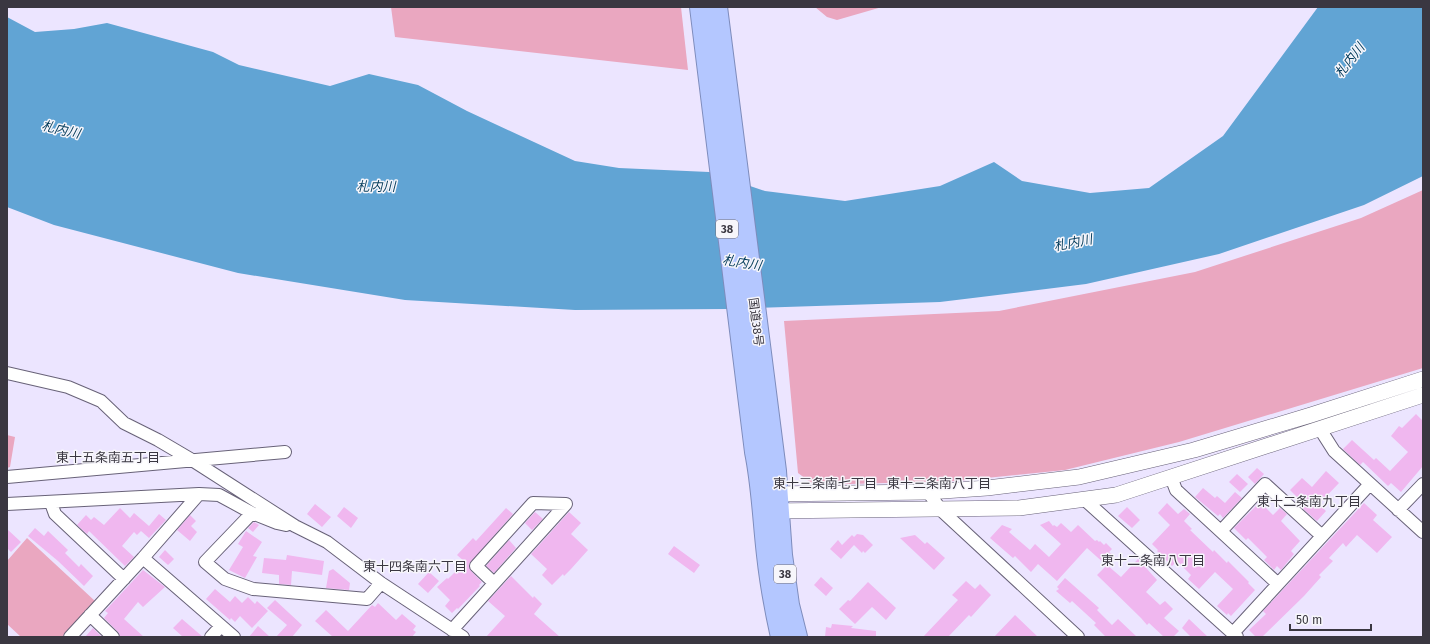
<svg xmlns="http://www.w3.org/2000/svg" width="1430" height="644" font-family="'Fira Sans','Noto Sans JP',sans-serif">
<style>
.green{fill:#eaa7c0}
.water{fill:#61a4d4}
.building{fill:#f0b7ef}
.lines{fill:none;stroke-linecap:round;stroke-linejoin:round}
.minor-casing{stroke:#686278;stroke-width:14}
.tertiary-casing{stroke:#686278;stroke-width:16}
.trunk-casing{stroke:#7e8cbc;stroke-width:22}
.minor{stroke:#fff;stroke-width:12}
.tertiary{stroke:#fff;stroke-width:15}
.trunk{stroke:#b4c7ff;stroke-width:20}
.labels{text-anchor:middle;stroke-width:3;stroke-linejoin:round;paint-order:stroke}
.shield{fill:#f7f6fb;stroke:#737079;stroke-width:1}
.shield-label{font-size:11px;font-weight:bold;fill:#3a3741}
.street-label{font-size:12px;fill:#3a3741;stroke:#f7f6fb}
.water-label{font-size:13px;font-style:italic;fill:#043c5c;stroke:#f7f6fb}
.neighbourhood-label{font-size:13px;fill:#3a3741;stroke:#f7f6fb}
</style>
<rect width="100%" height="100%" fill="#ece5ff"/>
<path class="green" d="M 391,7 L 681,7 L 688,70 L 395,37 Z
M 815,7 L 882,7 L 837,20 L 827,17 Z
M 1423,190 L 1423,368 L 1179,442 L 1065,470 L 957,481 L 814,485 L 798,473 L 784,321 L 999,311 L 1195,272 L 1361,218 Z
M 7,435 L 15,437 L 10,467 L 7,468 Z
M 27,538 L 95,601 L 62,637 L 21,637 L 7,624 L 7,561 Z"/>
<path class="water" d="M 1318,7 L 1423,7 L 1423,176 L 1364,205 L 1219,254 L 1086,284 L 940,302 L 727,309 L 575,310 L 405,300 L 238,273 L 54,225 L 7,207 L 7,17 L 35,32 L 74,29 L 107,23 L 213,52 L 239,65 L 330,86 L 369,74 L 418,85 L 467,111 L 575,161 L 619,168 L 709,172 L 765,191 L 845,201 L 940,186 L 994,162 L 1022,181 L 1090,193 L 1149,188 L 1223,136 Z"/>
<path class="building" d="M 1416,414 L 1423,421 L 1423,466 L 1401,492 L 1391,483 L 1388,486 L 1363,462 L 1360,465 L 1343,449 L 1352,440 L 1374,460 L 1376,458 L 1390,471 L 1408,452 L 1391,436 L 1399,426 L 1402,428 Z
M 1257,468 L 1264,474 L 1255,484 L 1248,477 Z
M 1326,471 L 1339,483 L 1319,504 L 1326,511 L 1317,521 L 1301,507 L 1304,504 L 1290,490 L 1302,478 L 1312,487 Z
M 1237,474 L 1248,484 L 1240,492 L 1229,482 Z
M 1203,488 L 1215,498 L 1217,496 L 1225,503 L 1235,492 L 1242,498 L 1223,518 L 1220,514 L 1218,516 L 1195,497 Z
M 1260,502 L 1273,515 L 1280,508 L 1287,514 L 1281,521 L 1300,541 L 1291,551 L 1294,554 L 1281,570 L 1277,566 L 1274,570 L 1264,560 L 1267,557 L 1248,538 L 1246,540 L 1234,528 Z
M 1167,503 L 1178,514 L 1184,509 L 1190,514 L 1184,521 L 1192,529 L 1190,530 L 1213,552 L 1214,550 L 1227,563 L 1228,561 L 1249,582 L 1248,583 L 1255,590 L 1231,616 L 1228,613 L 1227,615 L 1217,606 L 1233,589 L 1215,572 L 1199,589 L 1188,579 L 1191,575 L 1177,561 L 1172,566 L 1157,551 L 1158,550 L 1152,544 L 1170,525 L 1158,513 Z
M 1364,503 L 1377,515 L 1373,520 L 1392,537 L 1377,553 L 1357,535 L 1346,547 L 1343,543 L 1329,558 L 1333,561 L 1319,575 L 1321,577 L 1304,596 L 1262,637 L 1256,637 L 1249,630 L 1266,614 L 1263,611 Z
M 315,504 L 331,517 L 322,527 L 307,514 Z
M 344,507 L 358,518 L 351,528 L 337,516 Z
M 1127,507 L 1140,520 L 1132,528 L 1118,516 Z
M 120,508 L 130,518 L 134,513 L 149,526 L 159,514 L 166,520 L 149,538 L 141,531 L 137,535 L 134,532 L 122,546 L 134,557 L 125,566 L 89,531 L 87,534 L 77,525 L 86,515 L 91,520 L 94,517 L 104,525 Z
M 506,508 L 513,514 L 469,564 L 471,571 L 482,582 L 479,585 L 480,586 L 458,609 L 457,608 L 452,613 L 445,606 L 450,600 L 437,587 L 447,578 L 448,579 L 465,562 L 457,555 L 473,538 L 476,541 Z
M 535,512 L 543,519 L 532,530 L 525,523 Z
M 569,512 L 581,523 L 571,534 L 588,550 L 571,569 L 564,576 L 563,574 L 552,585 L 542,575 L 547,569 L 531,554 Z
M 190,515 L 196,521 L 191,526 L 197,532 L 190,541 L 177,530 Z
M 1049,521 L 1053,526 L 1054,525 L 1057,527 L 1061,523 L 1071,532 L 1078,525 L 1095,541 L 1097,540 L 1099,542 L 1100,541 L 1104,545 L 1106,543 L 1112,549 L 1109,552 L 1114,556 L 1106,565 L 1087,548 L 1057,581 L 1038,564 L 1031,572 L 1015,556 L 1013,558 L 990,538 L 1002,525 L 1012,529 L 1009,532 L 1030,550 L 1035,544 L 1049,557 L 1061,544 L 1040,525 Z
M 254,522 L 259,525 L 253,532 L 248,528 Z
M 35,528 L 44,536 L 48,531 L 68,550 L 65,553 L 79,567 L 81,564 L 93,576 L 84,586 L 58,561 L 28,536 Z
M 7,529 L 21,542 L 11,552 L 7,548 Z
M 246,531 L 262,542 L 253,556 L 257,557 L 245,578 L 229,570 L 243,547 L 238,544 Z
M 857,534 L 863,535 L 873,545 L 865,553 L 863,551 L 862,553 L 854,545 L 841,559 L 830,549 L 838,540 L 842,545 L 852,535 L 854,537 Z
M 915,535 L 925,544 L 927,542 L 945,558 L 934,570 L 900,538 Z
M 509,540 L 516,548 L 494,573 L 486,566 Z
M 674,546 L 700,565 L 694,573 L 668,554 Z
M 165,550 L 174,559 L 168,565 L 159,557 Z
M 287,555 L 324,561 L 322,575 L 292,571 L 291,585 L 279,584 L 279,575 L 262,573 L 264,558 L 286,560 Z
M 1138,559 L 1157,580 L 1146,592 L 1160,605 L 1165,601 L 1173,609 L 1164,618 L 1179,631 L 1173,637 L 1164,637 L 1149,623 L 1147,625 L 1141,618 L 1097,575 L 1107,565 L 1121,577 Z
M 333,569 L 350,583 L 349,590 L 326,588 L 329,571 Z
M 143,570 L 165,587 L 143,607 L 138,602 L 124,619 L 144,637 L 120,637 L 118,632 L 104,618 L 108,613 L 105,611 Z
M 429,572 L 439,581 L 428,593 L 418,584 Z
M 511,576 L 533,598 L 534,596 L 542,604 L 534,614 L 560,637 L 486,637 L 505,616 L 488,601 Z
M 821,577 L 833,588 L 826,596 L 814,585 Z
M 1065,578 L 1099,608 L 1097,610 L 1112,625 L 1118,619 L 1137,637 L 1106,637 L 1094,625 L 1096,623 L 1072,601 L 1070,603 L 1056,591 L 1059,589 L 1057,587 Z
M 966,581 L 975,589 L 980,584 L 991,595 L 971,617 L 969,615 L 948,637 L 923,637 L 958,600 L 952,595 Z
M 868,582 L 896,608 L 886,620 L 872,607 L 855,624 L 839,609 L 848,600 L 850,601 Z
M 215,589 L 230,602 L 235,596 L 242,603 L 248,597 L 255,604 L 257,601 L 268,611 L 252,628 L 240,616 L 235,622 L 231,618 L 230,620 L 206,599 Z
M 275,600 L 302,625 L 292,637 L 276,637 L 287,625 L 267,608 Z
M 378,603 L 396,620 L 402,614 L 416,626 L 413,630 L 416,632 L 412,637 L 333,637 L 315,621 L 326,610 L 348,631 L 372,605 L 375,607 Z
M 1015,615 L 1038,637 L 994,637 Z
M 182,619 L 203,637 L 183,637 L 173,628 Z
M 1189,619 L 1208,637 L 1191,637 L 1182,628 Z
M 832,624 L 853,626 L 851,628 L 876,631 L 876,637 L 825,637 L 826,627 L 831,628 Z
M 258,626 L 270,637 L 249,637 Z
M 93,628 L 102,637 L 85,637 Z"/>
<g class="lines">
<defs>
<path id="minor" d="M 7,373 L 68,387 L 101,401 L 124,423 L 158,440 L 192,460 L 295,526 L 327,542 L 381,583 L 463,637
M 1320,429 L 1334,451 L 1423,532
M 7,477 L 285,452
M 1171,477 L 1176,490 L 1278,584
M 928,492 L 941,510 L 1078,637
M 1085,500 L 1237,637
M 51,503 L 55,514 L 124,579
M 7,504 L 199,494
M 1398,510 L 1423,484
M 252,513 L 205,562 L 225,579 L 253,589 L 367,599 L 381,583
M 1221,531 L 1265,484 L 1322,536
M 143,558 L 234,637
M 90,615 L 113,637
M 452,630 L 566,504 L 533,503 L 476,566 L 494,583
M 1233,633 L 1370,484
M 70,637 L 143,558 L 199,494 L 219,495 L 252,513 L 277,523 L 286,525
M 211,637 L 221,626"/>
<path id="tertiary" d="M 769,494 L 928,492 L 987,488 L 1079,477 L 1194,450 L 1311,415 L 1423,379
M 770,511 L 1019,508 L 1116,495 L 1423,395"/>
<path id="trunk" d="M 700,7 L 755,452 C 762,486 763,521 767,555 C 770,583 775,610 781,637
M 717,7 L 776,471 L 782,555 L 789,605 L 797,637"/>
</defs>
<use href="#minor" class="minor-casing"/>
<use href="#tertiary" class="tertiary-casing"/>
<use href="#trunk" class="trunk-casing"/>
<use href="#minor" class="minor"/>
<use href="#tertiary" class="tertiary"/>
<use href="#trunk" class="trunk"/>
</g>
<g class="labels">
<g class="shield">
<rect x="716" y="220" width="22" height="18" rx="3"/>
<rect x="774" y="565" width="22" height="18" rx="3"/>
</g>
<g class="shield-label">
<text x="727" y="233">38</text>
<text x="785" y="578">38</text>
</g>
<g class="street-label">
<text transform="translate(756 322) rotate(83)" y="4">国道38号</text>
</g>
<g class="water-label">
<text transform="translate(1349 60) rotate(-52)" y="5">札内川</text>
<text transform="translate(61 129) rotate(13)" y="5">札内川</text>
<text x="376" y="191">札内川</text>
<text transform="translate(1073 242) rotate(-11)" y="5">札内川</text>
<text transform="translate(742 262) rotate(9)" y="5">札内川</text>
</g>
<g class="neighbourhood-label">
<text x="108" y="462">東十五条南五丁目</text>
<text x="825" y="488">東十三条南七丁目</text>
<text x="939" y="488">東十三条南八丁目</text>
<text x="1309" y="506">東十二条南九丁目</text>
<text x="1153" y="565">東十二条南八丁目</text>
<text x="415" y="571">東十四条南六丁目</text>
</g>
</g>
<rect width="1430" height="644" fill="none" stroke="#3a3741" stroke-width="16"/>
<path d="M1290 624v6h81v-6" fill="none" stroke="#3a3741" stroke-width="2"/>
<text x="1296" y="624" font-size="12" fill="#3a3741" stroke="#f7f6fb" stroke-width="3" paint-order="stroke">50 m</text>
</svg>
